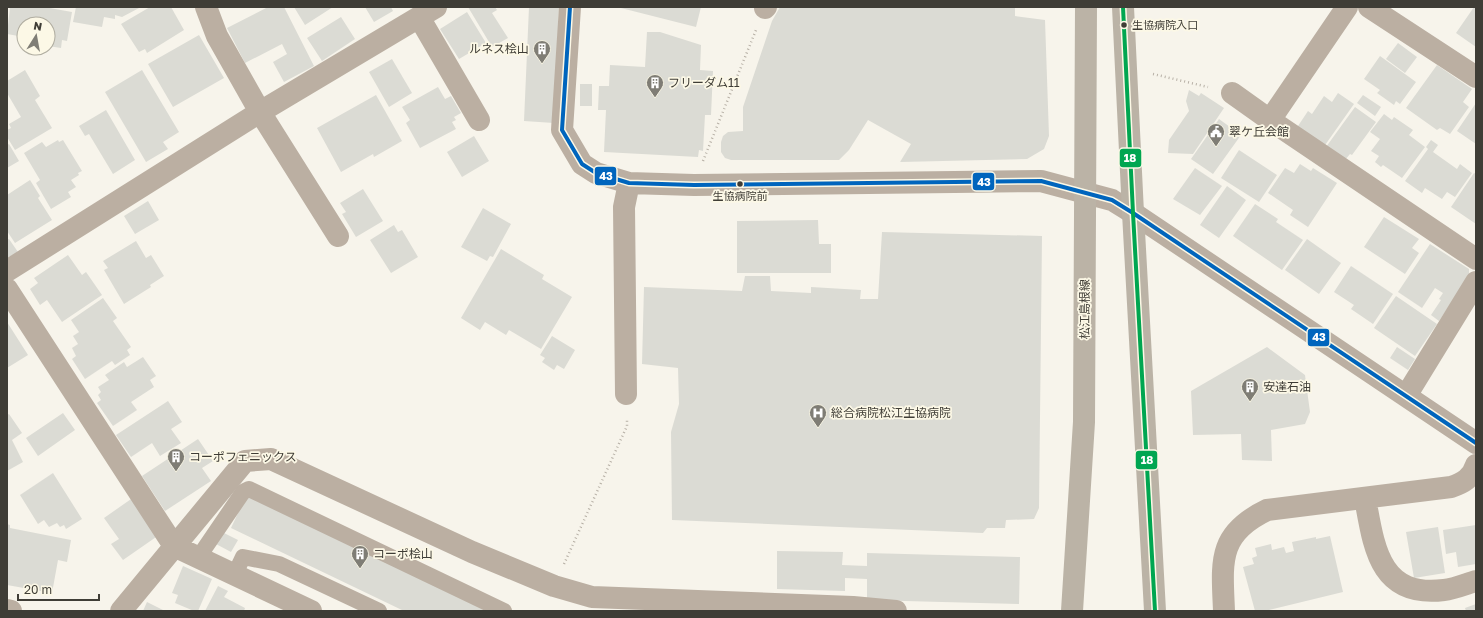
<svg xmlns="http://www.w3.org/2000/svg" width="1483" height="618" font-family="'Golos Text','Noto Sans JP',sans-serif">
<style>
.building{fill:#dbdbd4}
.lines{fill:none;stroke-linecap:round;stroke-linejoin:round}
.path{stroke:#b7b0a6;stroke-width:2.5;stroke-dasharray:1 3;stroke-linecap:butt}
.lane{stroke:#bbafa2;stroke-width:16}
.street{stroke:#bbafa2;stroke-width:22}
.primary{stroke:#bbb3a6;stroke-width:22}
.bus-1-casing{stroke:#fcf8e6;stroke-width:7}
.bus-2-casing{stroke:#fcf8e6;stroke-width:7}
.bus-1{stroke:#0065bd;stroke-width:4}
.bus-2{stroke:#00a651;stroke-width:4}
.bus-dot{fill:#3f3d36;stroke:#fcf8e6;stroke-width:1.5}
.labels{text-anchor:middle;stroke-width:3.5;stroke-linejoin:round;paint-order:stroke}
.bus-label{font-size:11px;fill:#3f3d36;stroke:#fcf8e6;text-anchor:start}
.poi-label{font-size:12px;fill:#3f3d36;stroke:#fcf8e6;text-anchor:start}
.street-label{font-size:12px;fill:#3f3d36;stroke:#fcf8e6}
.line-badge{stroke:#fcf8e6;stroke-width:1.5}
.badge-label{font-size:11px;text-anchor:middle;font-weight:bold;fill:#fff}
</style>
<rect width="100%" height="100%" fill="#f7f4eb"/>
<path class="building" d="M 10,7 L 44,7 L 72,12 L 67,41 L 62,40 L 61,48 L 48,46 L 48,24 L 24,24 L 24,37 L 7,34 Z
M 76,7 L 141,7 L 122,17 L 115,15 L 115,19 L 104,17 L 102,27 L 73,22 Z
M 150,7 L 171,7 L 184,30 L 147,53 L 145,49 L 139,52 L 121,24 Z
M 268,7 L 284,7 L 314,66 L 284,82 L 273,62 L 287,54 L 282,44 L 245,63 L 227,28 Z
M 294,7 L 333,7 L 305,25 Z
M 365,7 L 391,7 L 393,11 L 374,22 Z
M 468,7 L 495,7 L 497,10 L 492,13 L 508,38 L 492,47 Z
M 529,7 L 559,7 L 554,123 L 524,121 Z
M 617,7 L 701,7 L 696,27 Z
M 780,7 L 1015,7 L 1015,16 L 1045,20 L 1049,136 L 1044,149 L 1027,159 L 900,162 L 911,144 L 868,120 L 849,150 L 839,160 L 731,160 L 725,158 L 721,152 L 721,142 L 723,136 L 728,132 L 743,131 L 743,107 L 772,21 Z
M 1474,7 L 1476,7 L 1476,47 L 1456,33 Z
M 467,12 L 486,43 L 459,59 L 440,29 Z
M 341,17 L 355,39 L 322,61 L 307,38 Z
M 647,32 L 660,32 L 701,45 L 700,70 L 713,71 L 711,115 L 705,115 L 703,151 L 699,150 L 698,157 L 604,152 L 606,110 L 598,110 L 599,86 L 609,86 L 610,65 L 645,67 Z
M 199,35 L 224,78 L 173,107 L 148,64 Z
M 1398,43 L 1417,57 L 1405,73 L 1386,59 Z
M 1380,56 L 1416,82 L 1400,104 L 1396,101 L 1394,105 L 1377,93 L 1380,90 L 1364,79 Z
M 392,59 L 412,93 L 389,107 L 369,72 Z
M 1437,65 L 1472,89 L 1463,102 L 1469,107 L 1450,134 L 1440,128 L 1437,130 L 1406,108 Z
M 25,70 L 40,96 L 35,100 L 52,128 L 15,150 L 7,137 L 7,130 L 11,128 L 9,124 L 21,117 L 7,93 L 7,81 Z
M 142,70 L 179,132 L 163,142 L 168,149 L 146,162 L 105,92 Z
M 580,84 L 592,84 L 592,106 L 580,106 Z
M 438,87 L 445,99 L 451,96 L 461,113 L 454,117 L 456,120 L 452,122 L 456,129 L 420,148 L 406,123 L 410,120 L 402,107 Z
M 1189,90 L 1199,96 L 1201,93 L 1224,108 L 1193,154 L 1168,153 L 1169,140 L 1189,111 L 1186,101 Z
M 1338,93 L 1354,104 L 1323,148 L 1296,129 L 1308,111 L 1312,114 L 1324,96 L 1332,102 Z
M 376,95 L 402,141 L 374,157 L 373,154 L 341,172 L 317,128 Z
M 1363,95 L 1381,107 L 1375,116 L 1357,103 Z
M 1476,103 L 1476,144 L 1457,131 Z
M 1355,107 L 1376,122 L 1352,155 L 1350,154 L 1345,160 L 1326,147 Z
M 106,110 L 135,160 L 113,174 L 89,134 L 85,136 L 79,126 Z
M 1384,114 L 1392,120 L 1394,117 L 1413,130 L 1409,135 L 1425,147 L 1402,178 L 1383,165 L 1381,167 L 1375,162 L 1379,156 L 1371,151 L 1380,139 L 1370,132 Z
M 1219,119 L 1241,135 L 1213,174 L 1191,159 Z
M 474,136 L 489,161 L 462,177 L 447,152 Z
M 58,140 L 59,142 L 63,140 L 82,171 L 78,173 L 79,175 L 71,180 L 76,187 L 68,192 L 71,197 L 51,209 L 36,183 L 40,180 L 24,153 L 42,142 L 46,147 Z
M 1431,140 L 1438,145 L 1433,152 L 1457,169 L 1460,164 L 1472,173 L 1455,197 L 1447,192 L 1442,199 L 1425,188 L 1422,193 L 1405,181 L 1428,149 L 1426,147 Z
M 9,144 L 19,161 L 7,168 L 7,145 Z
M 1239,150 L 1277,175 L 1259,202 L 1221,178 Z
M 1300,164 L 1311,171 L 1313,168 L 1337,183 L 1308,227 L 1290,215 L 1293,210 L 1268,193 L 1285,168 L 1294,173 Z
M 1195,168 L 1222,186 L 1200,215 L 1173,199 Z
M 1474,173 L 1476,174 L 1476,224 L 1451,207 Z
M 30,180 L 40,196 L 38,198 L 52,220 L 15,243 L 7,231 L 7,195 Z
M 1227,186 L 1246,200 L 1219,238 L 1200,225 Z
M 363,189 L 383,221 L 356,237 L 342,214 L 346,212 L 340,203 Z
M 148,201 L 159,220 L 135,234 L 124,216 Z
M 1255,204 L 1278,219 L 1276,222 L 1303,240 L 1282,270 L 1233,236 Z
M 483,208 L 511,224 L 493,257 L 490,256 L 487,261 L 461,247 Z
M 1384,217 L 1419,239 L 1412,248 L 1419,253 L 1405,274 L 1364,247 Z
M 818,220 L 819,244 L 831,244 L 831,273 L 737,273 L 737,221 Z
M 394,225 L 398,232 L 402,230 L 418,257 L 391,273 L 370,240 Z
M 882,232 L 1042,236 L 1039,508 L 1034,519 L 1006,520 L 1005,528 L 987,528 L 983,533 L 672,520 L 671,432 L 679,404 L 678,368 L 642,364 L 644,287 L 742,291 L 745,276 L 770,276 L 771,291 L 811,293 L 811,287 L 861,290 L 860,299 L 878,299 Z
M 9,239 L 18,252 L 7,258 L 7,240 Z
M 1307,239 L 1341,263 L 1319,294 L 1285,270 Z
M 136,241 L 146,258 L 151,255 L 164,276 L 150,285 L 151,287 L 124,304 L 104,270 L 108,268 L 103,261 Z
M 1430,244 L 1469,269 L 1469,276 L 1439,321 L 1431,315 L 1441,300 L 1439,299 L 1443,293 L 1435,288 L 1422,308 L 1398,292 Z
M 501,249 L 544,275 L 542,279 L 572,297 L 541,349 L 509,330 L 506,335 L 485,322 L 480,330 L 461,318 Z
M 68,255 L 82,275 L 86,272 L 102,295 L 62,322 L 47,300 L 40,305 L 30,289 L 38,283 L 34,278 Z
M 1351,266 L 1393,294 L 1373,324 L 1351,309 L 1354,305 L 1334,292 Z
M 1396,296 L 1437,324 L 1415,356 L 1374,328 Z
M 103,298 L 117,318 L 113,321 L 131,347 L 127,350 L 130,355 L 115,365 L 112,361 L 85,379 L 72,359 L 76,356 L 72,348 L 78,344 L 73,336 L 79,332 L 71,320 Z
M 7,322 L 28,355 L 7,368 Z
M 552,336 L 575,350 L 564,369 L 557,365 L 554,370 L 542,362 L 545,358 L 540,355 Z
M 1267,347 L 1305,375 L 1310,412 L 1305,424 L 1271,430 L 1272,461 L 1242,460 L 1241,434 L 1193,435 L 1191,391 Z
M 1397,347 L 1415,359 L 1408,370 L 1390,358 Z
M 143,357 L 156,376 L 150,380 L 154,387 L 131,402 L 137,410 L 113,426 L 97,403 L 101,400 L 98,395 L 101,392 L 98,387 L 109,380 L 105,375 L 124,362 L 127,367 Z
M 168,401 L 182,422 L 171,429 L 181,443 L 160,456 L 152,443 L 131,457 L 116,435 Z
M 63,413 L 75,430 L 38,456 L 26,438 Z
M 9,414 L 22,433 L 12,440 L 23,462 L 7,471 L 7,415 Z
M 198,439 L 213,461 L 202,468 L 211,481 L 165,511 L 142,476 Z
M 53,473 L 82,519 L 66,529 L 64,525 L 60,527 L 57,523 L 49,527 L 44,520 L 38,524 L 20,495 Z
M 247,494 L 489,611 L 404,611 L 231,528 Z
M 134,497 L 159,535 L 123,560 L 111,544 L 119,539 L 104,518 Z
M 7,524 L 10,525 L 10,528 L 71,540 L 67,562 L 58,560 L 52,593 L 7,585 Z
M 1476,525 L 1476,564 L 1458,567 L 1456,552 L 1446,554 L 1443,530 Z
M 1438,527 L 1445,573 L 1414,578 L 1406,532 Z
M 222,532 L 238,540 L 231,552 L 216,544 Z
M 1330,536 L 1343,592 L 1265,611 L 1255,611 L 1243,567 L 1254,564 L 1252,558 L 1257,556 L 1255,548 L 1271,544 L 1272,550 L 1284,547 L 1286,553 L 1294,551 L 1292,542 L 1316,537 L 1316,539 Z
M 777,551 L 843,552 L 842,565 L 867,566 L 867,553 L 1020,557 L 1019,604 L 867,600 L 867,579 L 845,578 L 845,591 L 777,589 Z
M 183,566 L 212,579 L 198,611 L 194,611 L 175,603 L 178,595 L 172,593 Z
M 218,586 L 228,591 L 224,597 L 245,608 L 244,611 L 205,611 Z
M 147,602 L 165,611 L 143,611 Z
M 1476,604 L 1476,611 L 1466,611 L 1465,608 Z"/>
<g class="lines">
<path class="path" d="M 1153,74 L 1208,87
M 703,161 L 756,30
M 564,564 L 627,426 L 627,418"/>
<path class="lane" d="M 198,558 L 243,492 L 249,489 L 504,611
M 234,576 L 243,557 L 279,564 L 379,611"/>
<path class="street" d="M 206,7 L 217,36 L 260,112 L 338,236
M 570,7 L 562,130 L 582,164 L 596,173 L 629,183 L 694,185 L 1041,181 L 1112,200 L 1133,213 L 1476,443
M 1347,7 L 1270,120 L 1476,259
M 1369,7 L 1476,77
M 765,8 L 766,7
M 419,17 L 479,120
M 1232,93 L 1270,120
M 7,271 L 260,112 L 436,7
M 7,289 L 174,546 L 311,611
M 626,394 L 624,207 L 629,183
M 1406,396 L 1476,282
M 1365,498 C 1374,547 1379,598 1444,590 C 1454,589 1466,584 1476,581
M 7,610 L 11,611
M 121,611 L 245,461 L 271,459 L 472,552 L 554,586 L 592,597 L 853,607
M 853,611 L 853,607 L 896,611
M 1224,611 C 1222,562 1217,534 1267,510 L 1451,487 C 1463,483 1472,478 1476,465"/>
<path class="primary" d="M 1123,7 L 1133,213 L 1155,611
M 1072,611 L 1084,422 L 1086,7"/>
<defs>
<path id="bus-1" d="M 570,7 L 562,130 L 582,164 L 596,173 L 629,183 L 694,185 L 1041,181 L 1112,200 L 1133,213 L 1476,443"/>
<path id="bus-2" d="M 1123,7 L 1133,213 L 1155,611"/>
</defs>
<use href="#bus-1" class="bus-1-casing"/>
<use href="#bus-2" class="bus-2-casing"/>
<use href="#bus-1" class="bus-1"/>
<use href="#bus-2" class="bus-2"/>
</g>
<defs>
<symbol id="building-pin" viewBox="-11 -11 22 30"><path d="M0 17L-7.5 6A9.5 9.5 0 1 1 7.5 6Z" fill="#7f7d75" stroke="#fcf8e6"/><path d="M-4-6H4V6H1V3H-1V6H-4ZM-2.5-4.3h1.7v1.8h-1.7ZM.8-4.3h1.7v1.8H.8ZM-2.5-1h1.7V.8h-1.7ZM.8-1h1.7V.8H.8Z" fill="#fff"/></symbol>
<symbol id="civic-pin" viewBox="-11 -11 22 30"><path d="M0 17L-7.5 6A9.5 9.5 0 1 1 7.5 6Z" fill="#7f7d75" stroke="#fcf8e6"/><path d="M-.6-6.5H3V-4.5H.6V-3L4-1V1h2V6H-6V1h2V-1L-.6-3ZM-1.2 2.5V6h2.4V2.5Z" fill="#fff"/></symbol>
<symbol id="hospital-pin" viewBox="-11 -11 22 30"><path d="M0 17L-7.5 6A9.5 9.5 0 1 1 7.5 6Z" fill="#7f7d75" stroke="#fcf8e6"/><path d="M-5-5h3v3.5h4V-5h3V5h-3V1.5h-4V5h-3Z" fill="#fff"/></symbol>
</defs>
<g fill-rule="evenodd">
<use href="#building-pin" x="532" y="39" width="20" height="27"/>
<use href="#building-pin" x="645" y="73" width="20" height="27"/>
<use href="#civic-pin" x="1206" y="122" width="20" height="27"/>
<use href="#building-pin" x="1240" y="377" width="20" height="27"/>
<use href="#hospital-pin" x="808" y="403" width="20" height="27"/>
<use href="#building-pin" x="166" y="447" width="20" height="27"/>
<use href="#building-pin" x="350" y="544" width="20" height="27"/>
</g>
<g class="bus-dot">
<circle cx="1124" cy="25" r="3.5"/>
<circle cx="740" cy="184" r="3.5"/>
</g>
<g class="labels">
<g class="bus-label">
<text x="1132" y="29">生協病院入口</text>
<text x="740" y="200" text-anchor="middle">生協病院前</text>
</g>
<g class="poi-label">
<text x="529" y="53" text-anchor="end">ルネス桧山</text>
<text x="668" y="87">フリーダム11</text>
<text x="1229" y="136">翠ケ丘会館</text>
<text x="1263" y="391">安達石油</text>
<text x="831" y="417">総合病院松江生協病院</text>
<text x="189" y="461">コーポフェニックス</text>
<text x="373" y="558">コーポ桧山</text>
</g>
<g class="street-label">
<text transform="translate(1085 309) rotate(-90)" y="4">松江島根線</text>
</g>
</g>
<g class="line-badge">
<rect x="1119" y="148" width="23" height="20" rx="4" fill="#00a651"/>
<rect x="594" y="166" width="23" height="20" rx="4" fill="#0065bd"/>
<rect x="972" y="172" width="23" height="19" rx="4" fill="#0065bd"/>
<rect x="1307" y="328" width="23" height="19" rx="4" fill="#0065bd"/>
<rect x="1135" y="450" width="23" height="20" rx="4" fill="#00a651"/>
</g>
<g class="badge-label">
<text x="1130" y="162">18</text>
<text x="606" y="180">43</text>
<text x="984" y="186">43</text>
<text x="1319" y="341">43</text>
<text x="1147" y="464">18</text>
</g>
<rect width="1483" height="618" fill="none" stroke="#3f3d36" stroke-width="16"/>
<g transform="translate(36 36) rotate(11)"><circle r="19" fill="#fcf8e6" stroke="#b0ada0"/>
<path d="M0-3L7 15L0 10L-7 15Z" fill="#7f7d75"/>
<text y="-6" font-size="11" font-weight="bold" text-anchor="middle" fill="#3f3d36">N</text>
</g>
<path d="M18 594v6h81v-6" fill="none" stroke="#3f3d36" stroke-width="2"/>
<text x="24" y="594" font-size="12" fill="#3f3d36" stroke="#fcf8e6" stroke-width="3" paint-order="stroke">20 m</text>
</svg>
